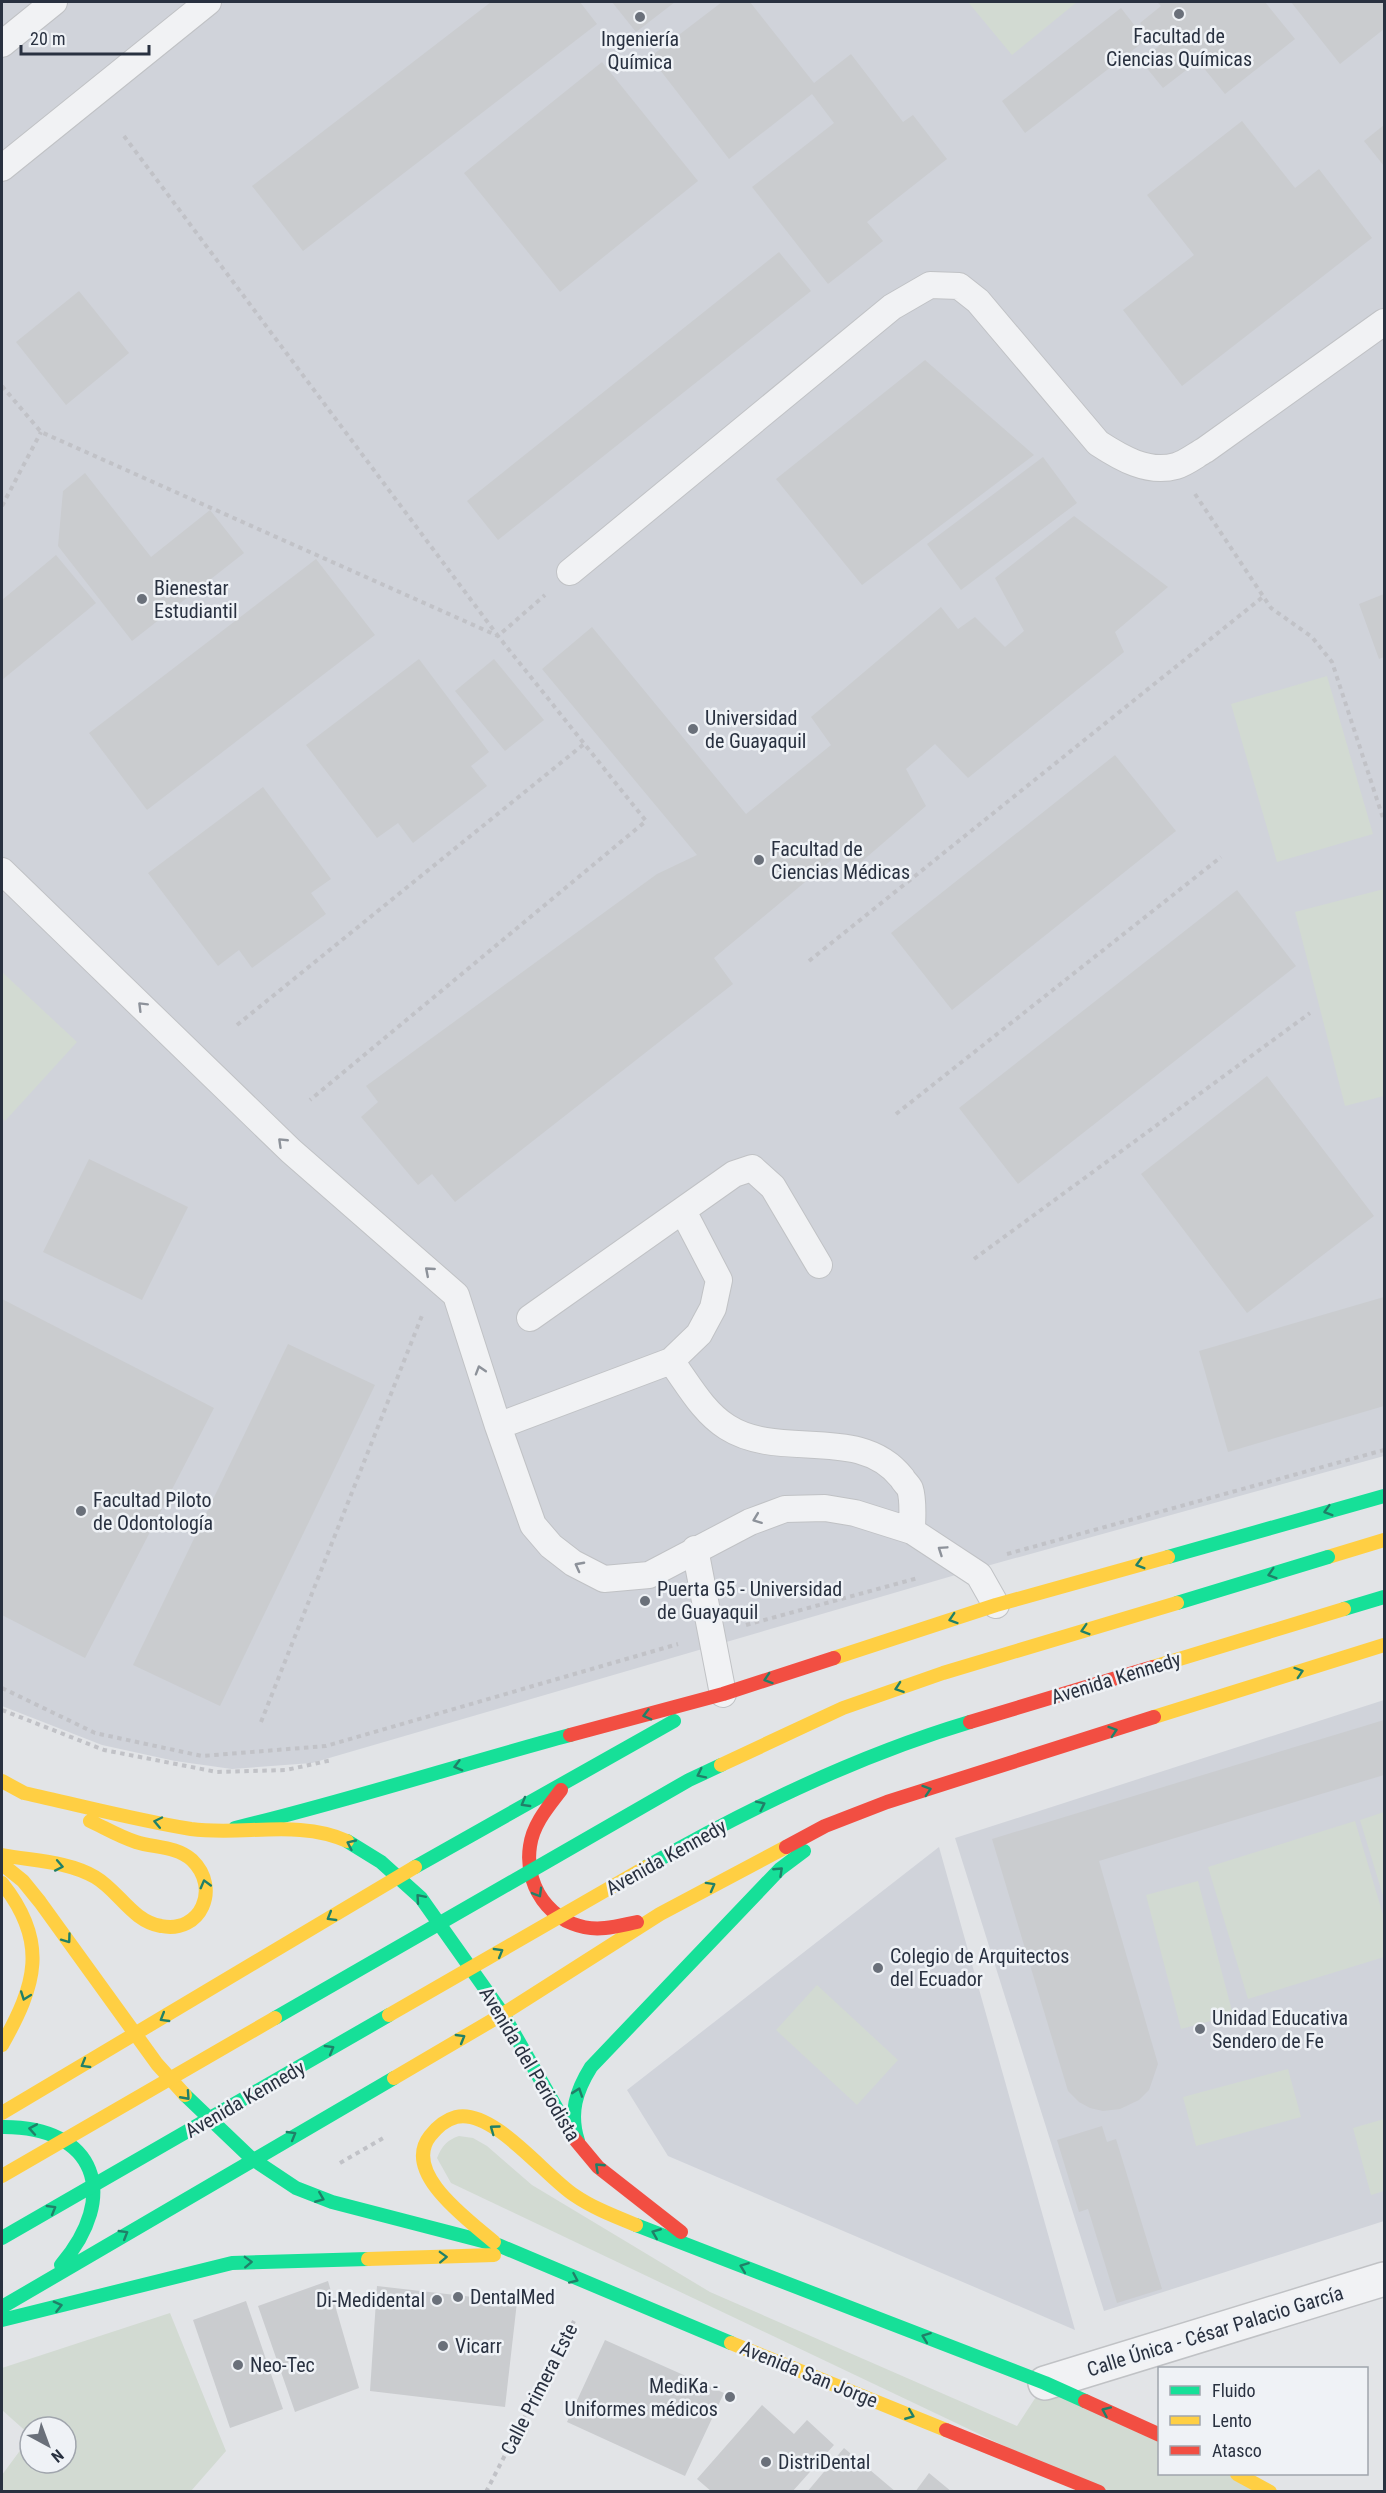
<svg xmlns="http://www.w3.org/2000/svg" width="1386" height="2493" font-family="'Roboto Condensed',sans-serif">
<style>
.built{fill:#d0d3da}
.green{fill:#d2dad2}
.building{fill:#cacccf}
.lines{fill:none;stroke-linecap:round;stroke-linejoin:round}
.lane-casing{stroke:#c0c2c5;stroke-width:28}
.street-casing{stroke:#c0c2c5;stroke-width:36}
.path{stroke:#c1c2c7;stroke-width:4;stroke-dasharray:4.5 4.5;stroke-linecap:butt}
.lane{stroke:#f1f2f4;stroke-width:26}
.street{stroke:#f1f2f4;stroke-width:33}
.fast{stroke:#16e098;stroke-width:14}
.slow{stroke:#ffcf43;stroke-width:14}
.jam{stroke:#f24e42;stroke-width:14}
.fast-bridge{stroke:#16e098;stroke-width:14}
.slow-bridge{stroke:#ffcf43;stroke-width:14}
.jam-bridge{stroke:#f24e42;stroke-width:14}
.oneway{stroke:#8d929a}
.oneway2{stroke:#208068}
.poi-dot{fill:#6a707a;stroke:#eff2f6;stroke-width:2}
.labels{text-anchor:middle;stroke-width:5;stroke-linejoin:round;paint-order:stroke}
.poi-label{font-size:20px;fill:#293140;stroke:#eff2f6;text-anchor:start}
.street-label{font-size:20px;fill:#293140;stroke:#eff2f6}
</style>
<rect width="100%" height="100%" fill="#e2e4e7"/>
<path class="built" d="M 2,2 L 1384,2 L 1384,1456 L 976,1569 L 312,1763 L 232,1769 L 175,1761 L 102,1745 L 2,1706 Z
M 1384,1700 L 1384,2221 L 1104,2311 L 955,1838 Z
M 939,1847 L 1075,2330 L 668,2156 L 627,2090 Z"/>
<path class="green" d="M 968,2 L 1077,2 L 1012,55 Z
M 1327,676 L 1373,834 L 1277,862 L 1231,704 Z
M 1384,889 L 1384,1096 L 1345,1106 L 1295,912 Z
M 2,972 L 77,1042 L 5,1121 L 2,1118 Z
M 1384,1812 L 1384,1899 L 1360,1820 Z
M 1355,1821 L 1384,1918 L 1384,1957 L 1248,1999 L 1208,1867 Z
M 1198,1881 L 1233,2015 L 1181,2029 L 1146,1895 Z
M 817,1985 L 898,2060 L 857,2105 L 776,2030 Z
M 1288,2069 L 1301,2117 L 1196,2146 L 1183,2097 Z
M 1384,2119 L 1384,2191 L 1371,2195 L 1353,2128 Z
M 459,2136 L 473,2138 L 487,2146 L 532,2185 L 710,2292 L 1017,2426 L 1045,2383 L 1159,2435 L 1160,2474 L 1237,2474 L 1270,2491 L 1099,2491 L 451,2183 L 437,2158 C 442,2146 447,2140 459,2136 Z
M 170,2313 L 226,2451 L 191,2491 L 2,2491 L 2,2475 L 30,2437 L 30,2463 L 66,2463 L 66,2427 L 30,2427 L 30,2435 L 2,2410 L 2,2368 Z"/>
<path class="building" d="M 491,2 L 580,2 L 597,24 L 303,251 L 252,186 Z
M 612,2 L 675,2 L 636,32 Z
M 722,2 L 750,2 L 814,83 L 851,54 L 903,122 L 913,115 L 947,159 L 867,222 L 883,241 L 828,284 L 752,187 L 834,123 L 812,94 L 729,159 L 650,57 Z
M 1157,2 L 1265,2 L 1295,39 L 1225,94 L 1198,61 L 1163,88 L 1141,61 L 1159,46 L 1140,23 L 1161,6 Z
M 1291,2 L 1384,2 L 1384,29 L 1340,64 Z
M 1121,8 L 1146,40 L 1025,133 L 1002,101 Z
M 602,62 L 698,181 L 560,292 L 464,173 Z
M 1242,121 L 1295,188 L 1319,169 L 1372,238 L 1182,386 L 1123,310 L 1194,255 L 1147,195 Z
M 1384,125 L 1384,166 L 1364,141 Z
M 779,252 L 811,291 L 498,540 L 467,501 Z
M 79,291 L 129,353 L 66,405 L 16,342 Z
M 925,360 L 1034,455 L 862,585 L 776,479 Z
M 1043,457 L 1077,503 L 961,590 L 927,544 Z
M 85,473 L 151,557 L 210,510 L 244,553 L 132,641 L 58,546 L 63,491 Z
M 1074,516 L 1168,587 L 1115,632 L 1124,652 L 968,778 L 935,744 L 906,769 L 926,806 L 853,869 L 841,852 L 714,958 L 733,984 L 455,1202 L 432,1174 L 418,1185 L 361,1117 L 378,1102 L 366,1086 L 657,874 L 697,855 L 542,669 L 592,627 L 746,814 L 831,745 L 811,717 L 941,607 L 958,629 L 975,617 L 1005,647 L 1024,631 L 995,578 Z
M 56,555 L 96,603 L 2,680 L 2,600 Z
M 316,559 L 375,635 L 147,810 L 89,733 Z
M 1384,594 L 1384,657 L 1379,659 L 1359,604 Z
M 419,659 L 489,752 L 471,766 L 487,786 L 413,843 L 398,823 L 377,838 L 306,745 Z
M 494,659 L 544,720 L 505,751 L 455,691 Z
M 1115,755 L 1176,831 L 952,1010 L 891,933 Z
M 263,787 L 331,879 L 311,893 L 326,914 L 252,968 L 239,950 L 218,966 L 148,873 Z
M 1237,890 L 1296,966 L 1018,1184 L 959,1108 Z
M 1267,1076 L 1374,1216 L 1247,1313 L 1141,1174 Z
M 89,1159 L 188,1207 L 142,1300 L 43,1252 Z
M 1384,1297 L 1384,1406 L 1228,1452 L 1199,1351 Z
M 2,1299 L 214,1408 L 85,1658 L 2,1615 Z
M 288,1344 L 375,1385 L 220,1706 L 133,1665 Z
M 1384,1720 L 1384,1775 L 1099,1861 L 1158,2064 L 1149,2090 L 1139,2100 L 1120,2109 L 1103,2111 L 1090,2108 L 1079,2102 L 1068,2091 L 992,1839 Z
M 1102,2126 L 1107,2142 L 1116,2139 L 1162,2289 L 1117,2303 L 1088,2209 L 1079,2212 L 1057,2140 Z
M 328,2281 L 359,2388 L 295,2412 L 258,2306 Z
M 377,2286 L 517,2302 L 505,2407 L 370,2391 Z
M 246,2301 L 283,2409 L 230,2428 L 193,2320 Z
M 605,2340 L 724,2393 L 685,2476 L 567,2422 Z
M 762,2405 L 794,2434 L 807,2420 L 834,2445 L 792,2492 L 712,2492 L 697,2479 Z
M 844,2448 L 896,2492 L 807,2492 Z
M 929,2473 L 952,2492 L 915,2492 Z"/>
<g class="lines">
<defs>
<path id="lane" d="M 2,44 L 54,2
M 2,168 L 208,2
M 570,572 L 892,307 L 930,285 L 959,286 L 978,301 L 1098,443 C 1121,458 1148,474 1176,466 C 1186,463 1196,455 1205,450 L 1384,322
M 2,871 L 291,1151 L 456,1295 L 498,1426 L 533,1525 L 551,1546 L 573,1563 L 604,1579 L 649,1575 L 750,1522 L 785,1509 L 825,1508 L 855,1513 L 912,1531 L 979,1575 L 996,1605
M 530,1318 L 734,1174 L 752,1168 L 773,1187 L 819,1265
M 671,1361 C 688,1384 703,1412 727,1427 C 780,1461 860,1424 902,1478 C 904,1482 909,1486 910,1489 C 914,1501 912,1518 912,1531
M 498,1426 L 671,1361 L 699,1334 L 713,1308 L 719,1280 L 683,1211
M 695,1549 L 723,1694"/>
<path id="street" d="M 1045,2383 L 1384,2279"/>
</defs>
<use href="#lane" class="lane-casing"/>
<use href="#street" class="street-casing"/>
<path class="path" d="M 124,136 L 498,636 L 545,595
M 2,386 L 41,432 L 498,636 L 646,821 L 310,1100
M 1195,494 L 1271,608 L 1312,637 L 1332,662 L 1384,821
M 2,506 L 41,432
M 809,961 L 1264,596
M 237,1025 L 584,744
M 896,1114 L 1221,857
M 974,1259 L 1310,1013
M 1007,1554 L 1384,1450
M 746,1625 L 918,1578
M 2,1688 L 95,1733 L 202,1756 L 326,1746 L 678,1644
M 2,1710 L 104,1750 L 217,1772 L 286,1770 L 332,1760
M 261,1722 L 423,1313
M 340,2163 L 385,2137
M 486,2492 L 574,2321"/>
<use href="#lane" class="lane"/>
<use href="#street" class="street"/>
<path class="fast" d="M 1168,1557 L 1384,1496
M 1344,1609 L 1384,1597
M 235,1828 C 348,1801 458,1765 570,1735
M 347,1841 L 381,1862 L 421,1898 L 503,2014 L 573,2137
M 415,1867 L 674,1721
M 185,2095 L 251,2158 L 296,2188 L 332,2202 L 498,2245 L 731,2343
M 2,2127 C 97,2126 120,2196 61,2265
M 578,2141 C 569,2113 576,2091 591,2067 L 780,1869 L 804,1851
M 636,2225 L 1045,2383 L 1085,2401
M 2,2307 L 394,2078
M 2,2320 L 232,2263 L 368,2259"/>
<path class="slow" d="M 1328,1557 L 1384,1540
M 834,1658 L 996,1605 L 1168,1557
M 1154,1717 L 1384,1645
M 2,1781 L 24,1793 C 79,1805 135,1820 191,1829 C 242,1836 299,1819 347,1841
M 2,1855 C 33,1861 67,1861 95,1877 C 119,1891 132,1921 161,1926 C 201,1934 221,1888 192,1860 C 176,1846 155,1848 136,1842 C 120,1837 105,1828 90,1821
M 2,1864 L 23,1881 L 40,1902 L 157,2064 L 185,2095
M 2,1883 C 49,1942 36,1985 2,2045
M 394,2078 L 503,2014 L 660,1914 L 786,1847
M 2,2113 L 415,1867
M 494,2242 C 470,2221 401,2173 430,2136 C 437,2127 445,2120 456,2117 C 493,2108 545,2176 574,2195 C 593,2208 614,2216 636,2225
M 368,2259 L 494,2255
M 731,2343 L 946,2430
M 1237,2474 L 1270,2492"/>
<path class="jam" d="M 570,1735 L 723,1694 L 834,1658
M 561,1790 C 548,1807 533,1824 530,1846 C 523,1891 558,1933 605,1928 C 616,1927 627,1924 637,1922
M 786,1847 L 825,1826 L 887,1802 L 1154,1717
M 573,2137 L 598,2167 L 681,2232
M 1085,2401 L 1160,2435
M 946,2430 L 1099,2492"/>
<path class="fast-bridge" d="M 1177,1603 L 1328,1557
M 646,1867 C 749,1808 856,1756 970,1722
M 275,2018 L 689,1780 L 721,1765
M 2,2238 L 389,2015"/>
<path class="slow-bridge" d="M 1153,1667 L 1344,1609
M 721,1765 L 843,1708 L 943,1673 L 1177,1603
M 389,2015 L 646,1867
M 2,2176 L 275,2018"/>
<path class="jam-bridge" d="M 970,1722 L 1153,1667"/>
</g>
<defs><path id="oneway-chevron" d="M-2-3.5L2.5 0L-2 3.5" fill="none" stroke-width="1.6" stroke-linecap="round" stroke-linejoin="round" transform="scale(1.5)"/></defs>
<g class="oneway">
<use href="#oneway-chevron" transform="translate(142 1006) rotate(-135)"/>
<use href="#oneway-chevron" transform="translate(282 1142) rotate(-136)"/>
<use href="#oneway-chevron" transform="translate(429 1271) rotate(-139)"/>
<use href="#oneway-chevron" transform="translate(480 1370) rotate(-107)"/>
<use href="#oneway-chevron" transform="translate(757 1519) rotate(159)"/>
<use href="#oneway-chevron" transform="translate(942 1550) rotate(-146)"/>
<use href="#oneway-chevron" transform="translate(579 1566) rotate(-152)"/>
</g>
<g class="oneway2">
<use href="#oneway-chevron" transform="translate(1328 1511) rotate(164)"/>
<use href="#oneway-chevron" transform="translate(1140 1564) rotate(164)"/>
<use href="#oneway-chevron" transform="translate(1272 1574) rotate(163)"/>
<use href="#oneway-chevron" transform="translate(953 1619) rotate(162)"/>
<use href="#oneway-chevron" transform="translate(1085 1630) rotate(163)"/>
<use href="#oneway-chevron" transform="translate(1299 1672) rotate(-18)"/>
<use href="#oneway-chevron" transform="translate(768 1679) rotate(162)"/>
<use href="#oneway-chevron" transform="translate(899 1688) rotate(161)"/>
<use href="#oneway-chevron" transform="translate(647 1715) rotate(165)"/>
<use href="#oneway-chevron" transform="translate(1113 1731) rotate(-18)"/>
<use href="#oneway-chevron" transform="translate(458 1766) rotate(165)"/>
<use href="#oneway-chevron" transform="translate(701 1774) rotate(154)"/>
<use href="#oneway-chevron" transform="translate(927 1790) rotate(-18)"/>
<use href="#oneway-chevron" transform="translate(525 1803) rotate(150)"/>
<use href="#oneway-chevron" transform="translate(761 1805) rotate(-26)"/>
<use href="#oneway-chevron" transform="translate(158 1822) rotate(-168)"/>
<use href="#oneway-chevron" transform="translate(351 1844) rotate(-155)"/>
<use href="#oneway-chevron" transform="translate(59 1866) rotate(11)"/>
<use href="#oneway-chevron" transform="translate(779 1871) rotate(-43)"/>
<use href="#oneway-chevron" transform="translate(205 1884) rotate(-105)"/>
<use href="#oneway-chevron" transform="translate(711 1886) rotate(-29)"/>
<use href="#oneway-chevron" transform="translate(538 1893) rotate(60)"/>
<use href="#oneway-chevron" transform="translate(420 1898) rotate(-131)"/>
<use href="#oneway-chevron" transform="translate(331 1917) rotate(149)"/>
<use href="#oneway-chevron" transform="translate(67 1939) rotate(54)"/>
<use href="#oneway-chevron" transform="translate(499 1952) rotate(-30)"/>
<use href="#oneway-chevron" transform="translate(25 1996) rotate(110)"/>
<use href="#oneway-chevron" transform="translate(164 2018) rotate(149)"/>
<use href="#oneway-chevron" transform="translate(461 2038) rotate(-30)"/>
<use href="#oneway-chevron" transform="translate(330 2049) rotate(-30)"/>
<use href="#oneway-chevron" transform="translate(85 2064) rotate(150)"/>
<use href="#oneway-chevron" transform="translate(578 2092) rotate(-71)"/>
<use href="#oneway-chevron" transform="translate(186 2096) rotate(48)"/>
<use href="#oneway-chevron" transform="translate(33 2129) rotate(-170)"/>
<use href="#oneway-chevron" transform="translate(494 2129) rotate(-144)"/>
<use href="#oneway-chevron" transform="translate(292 2135) rotate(-30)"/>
<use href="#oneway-chevron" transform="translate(599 2167) rotate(-137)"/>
<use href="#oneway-chevron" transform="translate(320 2198) rotate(22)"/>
<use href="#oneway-chevron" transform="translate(52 2209) rotate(-30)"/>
<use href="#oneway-chevron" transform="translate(656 2233) rotate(-158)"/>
<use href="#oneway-chevron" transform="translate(124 2234) rotate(-31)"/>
<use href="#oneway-chevron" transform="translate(443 2257) rotate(-2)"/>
<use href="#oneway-chevron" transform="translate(248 2262) rotate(-2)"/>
<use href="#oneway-chevron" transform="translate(744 2267) rotate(-159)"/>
<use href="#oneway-chevron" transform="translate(574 2279) rotate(24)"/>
<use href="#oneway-chevron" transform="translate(58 2306) rotate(-14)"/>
<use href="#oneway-chevron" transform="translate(926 2337) rotate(-159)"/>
<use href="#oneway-chevron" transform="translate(1106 2411) rotate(-156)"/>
<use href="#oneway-chevron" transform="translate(910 2415) rotate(22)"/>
</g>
<g class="poi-dot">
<circle cx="1179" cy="14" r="6"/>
<circle cx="640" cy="17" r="6"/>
<circle cx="142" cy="599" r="6"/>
<circle cx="693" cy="729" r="6"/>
<circle cx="759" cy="860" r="6"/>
<circle cx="81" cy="1511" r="6"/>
<circle cx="645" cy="1601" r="6"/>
<circle cx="878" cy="1968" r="6"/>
<circle cx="1200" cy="2029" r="6"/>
<circle cx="458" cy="2297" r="6"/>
<circle cx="437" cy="2300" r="6"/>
<circle cx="443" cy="2346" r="6"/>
<circle cx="238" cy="2365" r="6"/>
<circle cx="730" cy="2397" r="6"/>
<circle cx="766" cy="2462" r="6"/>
</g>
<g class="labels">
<g class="poi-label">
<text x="1179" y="43" text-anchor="middle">Facultad de<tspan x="1179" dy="23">Ciencias Químicas</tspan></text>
<text x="640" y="46" text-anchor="middle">Ingeniería<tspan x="640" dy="23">Química</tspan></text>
<text x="154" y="595">Bienestar<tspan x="154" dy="23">Estudiantil</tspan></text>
<text x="705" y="725">Universidad<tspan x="705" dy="23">de Guayaquil</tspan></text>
<text x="771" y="856">Facultad de<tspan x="771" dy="23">Ciencias Médicas</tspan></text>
<text x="93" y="1507">Facultad Piloto<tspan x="93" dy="23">de Odontología</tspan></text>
<text x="657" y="1596">Puerta G5 - Universidad<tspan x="657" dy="23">de Guayaquil</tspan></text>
<text x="890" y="1963">Colegio de Arquitectos<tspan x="890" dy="23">del Ecuador</tspan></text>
<text x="1212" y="2025">Unidad Educativa<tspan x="1212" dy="23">Sendero de Fe</tspan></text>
<text x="470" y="2304">DentalMed</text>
<text x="425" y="2307" text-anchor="end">Di-Medidental</text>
<text x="455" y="2353">Vicarr</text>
<text x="250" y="2372">Neo-Tec</text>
<text x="718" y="2393" text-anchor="end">MediKa -<tspan x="718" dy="23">Uniformes médicos</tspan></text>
<text x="778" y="2469">DistriDental</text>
</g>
<g class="street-label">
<text transform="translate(1116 1678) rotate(-17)" y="7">Avenida Kennedy</text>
<text transform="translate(666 1857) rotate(-29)" y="7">Avenida Kennedy</text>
<text transform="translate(530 2064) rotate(59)" y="7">Avenida del Periodista</text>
<text transform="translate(245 2099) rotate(-30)" y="7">Avenida Kennedy</text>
<text transform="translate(1215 2331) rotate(-17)" y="7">Calle Única - César Palacio García</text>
<text transform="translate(809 2374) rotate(22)" y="7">Avenida San Jorge</text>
<text transform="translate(539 2389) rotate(-63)" y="7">Calle Primera Este</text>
</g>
</g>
<rect width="1386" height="2493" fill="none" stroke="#293140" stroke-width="6"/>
<rect x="1158" y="2367" width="210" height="108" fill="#eff2f6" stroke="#a0a5ad" stroke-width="1.5"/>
<rect x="1170" y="2386" width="30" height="9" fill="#16e098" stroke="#a0a5ad" stroke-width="1.5"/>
<text x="1212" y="2397" font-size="18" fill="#293140">Fluido</text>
<rect x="1170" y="2416" width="30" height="9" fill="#ffcf43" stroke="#a0a5ad" stroke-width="1.5"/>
<text x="1212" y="2427" font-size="18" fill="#293140">Lento</text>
<rect x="1170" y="2446" width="30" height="9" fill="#f24e42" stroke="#a0a5ad" stroke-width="1.5"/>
<text x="1212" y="2457" font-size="18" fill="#293140">Atasco</text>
<g transform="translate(48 2445) rotate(139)"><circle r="28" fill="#eff2f6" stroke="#a0a5ad" stroke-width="1.5"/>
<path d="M0-4.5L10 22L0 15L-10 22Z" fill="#6a707a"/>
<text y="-9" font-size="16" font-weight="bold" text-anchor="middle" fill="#293140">N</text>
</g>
<path d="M21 45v9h128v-9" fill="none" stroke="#293140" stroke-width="3"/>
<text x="30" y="45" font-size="18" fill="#293140" stroke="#eff2f6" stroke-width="4.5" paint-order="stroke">20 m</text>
</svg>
